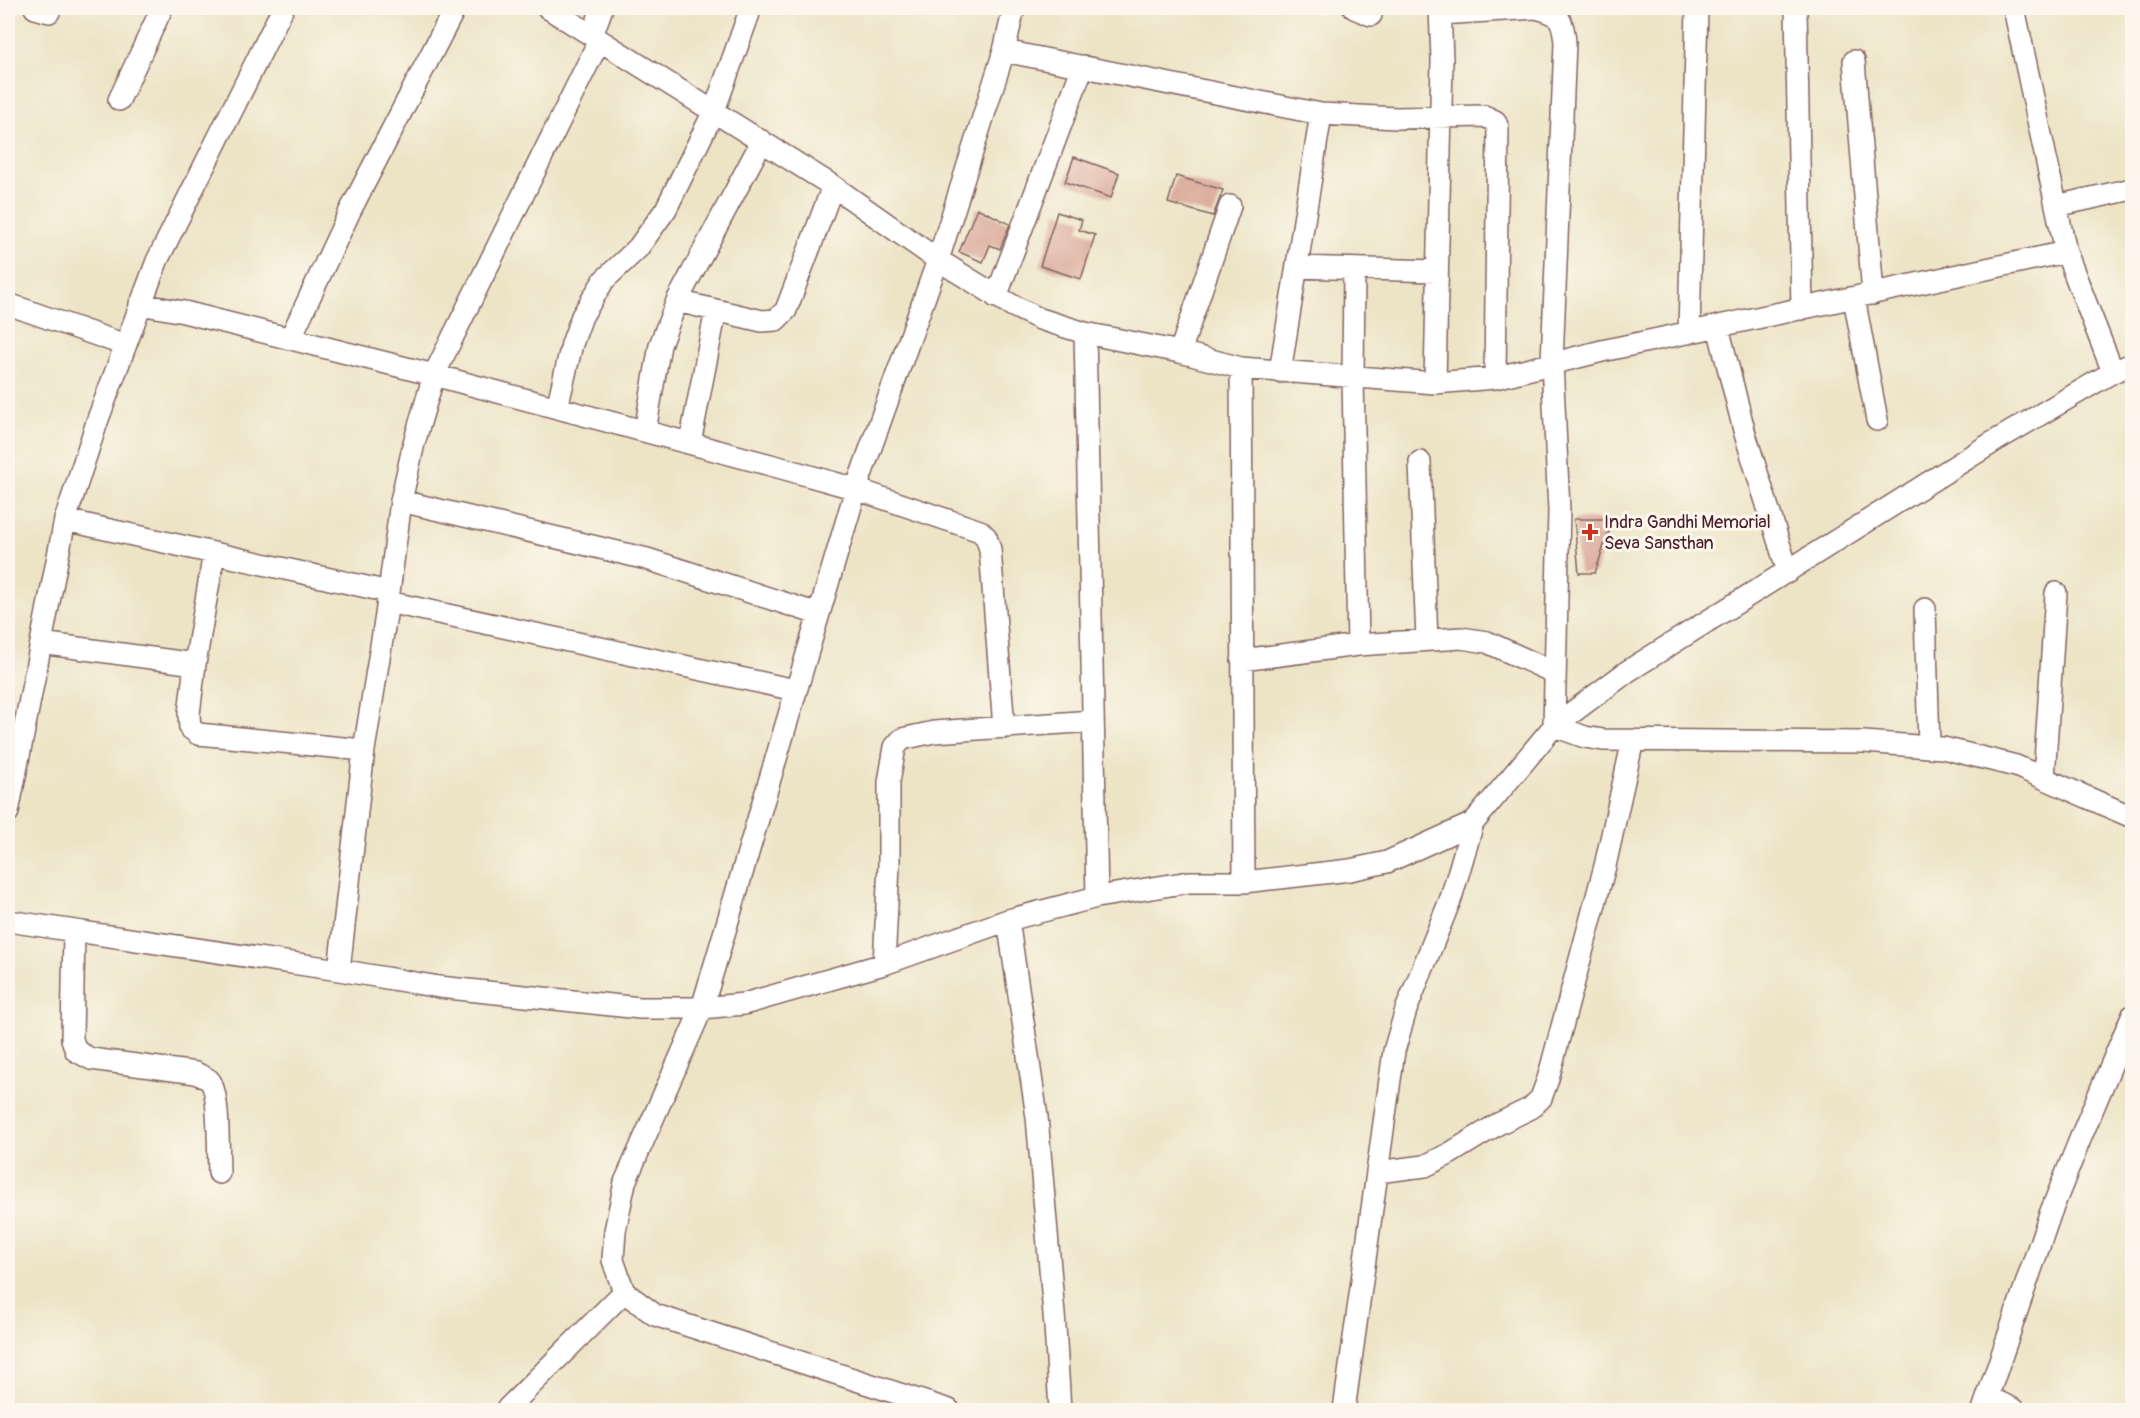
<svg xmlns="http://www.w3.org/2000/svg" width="2140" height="1418" font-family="Pangolin,sans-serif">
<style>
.building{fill:#d7a291}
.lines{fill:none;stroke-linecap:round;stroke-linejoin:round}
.minor-casing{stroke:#836461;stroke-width:24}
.minor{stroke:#fff;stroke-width:21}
.poi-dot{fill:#c8321e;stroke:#fbf7ec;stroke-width:2}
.labels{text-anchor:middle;stroke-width:6;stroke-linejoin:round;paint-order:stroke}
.poi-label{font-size:18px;fill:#4a1f2b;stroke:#fbf7ec;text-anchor:start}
</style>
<rect width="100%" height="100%" fill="#fbf7ec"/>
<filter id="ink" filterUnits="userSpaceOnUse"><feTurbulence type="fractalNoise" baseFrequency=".0167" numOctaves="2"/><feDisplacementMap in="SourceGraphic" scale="12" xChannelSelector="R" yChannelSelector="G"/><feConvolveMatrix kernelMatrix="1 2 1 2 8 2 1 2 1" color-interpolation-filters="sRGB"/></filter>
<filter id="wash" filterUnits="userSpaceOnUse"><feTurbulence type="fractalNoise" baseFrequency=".008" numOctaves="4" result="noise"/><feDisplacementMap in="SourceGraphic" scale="24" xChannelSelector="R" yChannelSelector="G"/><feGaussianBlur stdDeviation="1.35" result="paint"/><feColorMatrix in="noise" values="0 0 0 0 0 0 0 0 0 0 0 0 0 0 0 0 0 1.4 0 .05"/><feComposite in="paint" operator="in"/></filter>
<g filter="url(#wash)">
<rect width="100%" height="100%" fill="#ede4c6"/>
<g id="blocks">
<path class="building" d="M 1074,157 L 1119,173 L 1111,198 L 1065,182 Z
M 1176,176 L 1223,190 L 1213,216 L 1168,203 Z
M 977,208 L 1010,224 L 1000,249 L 990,245 L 983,262 L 959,252 Z
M 1057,212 L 1082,220 L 1079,230 L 1095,235 L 1081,279 L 1040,266 Z
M 1574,519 L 1613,519 L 1595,573 L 1579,573 Z"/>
</g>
</g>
<g filter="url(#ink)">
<use href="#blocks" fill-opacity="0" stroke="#836461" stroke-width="1.5"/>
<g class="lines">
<defs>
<path id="minor" d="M 35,8 L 49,12
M 548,8 L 833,186 L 938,260 L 1013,306 L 1040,319 L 1085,333 L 1180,352 L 1241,368 L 1435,383 L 1495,378 L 1602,351 L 2066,252
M 1354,8 L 1371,15
M 1796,8 L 1802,309
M 2014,8 L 2066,252 L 2113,372
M 1440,14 L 1535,8 C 1559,13 1563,18 1565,43 L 1552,362 L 1559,510 L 1554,726 L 1585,737 L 1603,740 L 1864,742 L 1943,748 L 2016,766 L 2132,817
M 592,36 L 602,8
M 1004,51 L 1321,114 L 1397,118 L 1484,116 L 1495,121 L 1498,128 L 1495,378
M 1854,61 L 1873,294
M 119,100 L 162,8
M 2056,206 L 2132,189
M 1297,267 L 1437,271
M 1354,269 L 1353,377 L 1358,645
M 996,297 L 1083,66
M 1854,298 L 1877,420
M 677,301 L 762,321 L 776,320 L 786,310 L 833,186
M 8,304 L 125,345
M 140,304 L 184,312 L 434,375 L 778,467 L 856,489 L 980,531 L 986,537 L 990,549 L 1004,728
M 1718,327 L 1745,434 L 1788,572
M 1085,333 L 1097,897
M 1689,333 L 1697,8
M 290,339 L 350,211 L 455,8
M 1180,352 L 1230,206
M 1241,368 L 1244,882
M 1280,372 L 1321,114
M 1435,383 L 1442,60 L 1440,8
M 557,408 L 572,344 L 582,316 L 604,280 L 638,248 L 666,209 L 714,111 L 751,8
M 645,431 L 660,345 L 677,301 L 762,141
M 690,443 L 716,310
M 1420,462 L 1427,640
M 401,501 L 647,559 L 818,614
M 65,520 L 389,592
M 214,553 L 195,664 L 189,714 L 190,728 L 198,734 L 364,750
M 388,602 L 795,690
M 1925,609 L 1929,747
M 41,643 L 195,664
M 1242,660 L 1358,645 L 1461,638 L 1487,642 L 1555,673
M 2044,778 L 2056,593
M 8,812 L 65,520 L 98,419 L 157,261 L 283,8
M 1008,920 L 1037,1117 L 1055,1326 L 1060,1410
M 8,921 L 339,970 L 439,987 L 640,1008 L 702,1008 L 744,1004 L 884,964 L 1008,920 L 1097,897 L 1189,882 L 1244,882 L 1350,870 L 1387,862 L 1473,823 L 1554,726 L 1628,671 L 1995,441 L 2113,372 L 2132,364
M 74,932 L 72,1039 L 76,1051 L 91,1059 L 196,1073 C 199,1075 205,1077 209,1080 C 220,1090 218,1156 219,1173
M 884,964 L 889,866 L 889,782 L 895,747 L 902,739 L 934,732 L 1093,721
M 339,970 L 364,750 L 386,615 L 401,501 L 414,443 L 434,375 L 599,41
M 1377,1172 L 1425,1166 L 1449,1154 L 1498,1124 L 1531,1108 L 1541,1098 L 1548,1079 L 1605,866 L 1633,740
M 1988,1397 L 2015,1410
M 506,1410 L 624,1292
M 949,1410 L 655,1315 L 624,1292 L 613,1260 L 615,1231 L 625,1182 L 702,1008 L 856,489 L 938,260 L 1004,51 L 1014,8
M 1344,1410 L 1394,1051 L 1406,1010 L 1451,898 L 1473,823
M 1983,1410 L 2050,1214 L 2083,1132 L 2132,1016"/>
</defs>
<use href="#minor" class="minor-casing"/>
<use href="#minor" class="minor"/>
</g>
</g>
<path class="poi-dot" d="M1587 523h6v6h6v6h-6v6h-6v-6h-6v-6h6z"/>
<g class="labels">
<g class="poi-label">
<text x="1604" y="528">Indra Gandhi Memorial<tspan x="1604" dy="21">Seva Sansthan</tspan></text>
</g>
</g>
<rect width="2140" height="1418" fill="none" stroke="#fbf7ec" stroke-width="30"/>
</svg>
